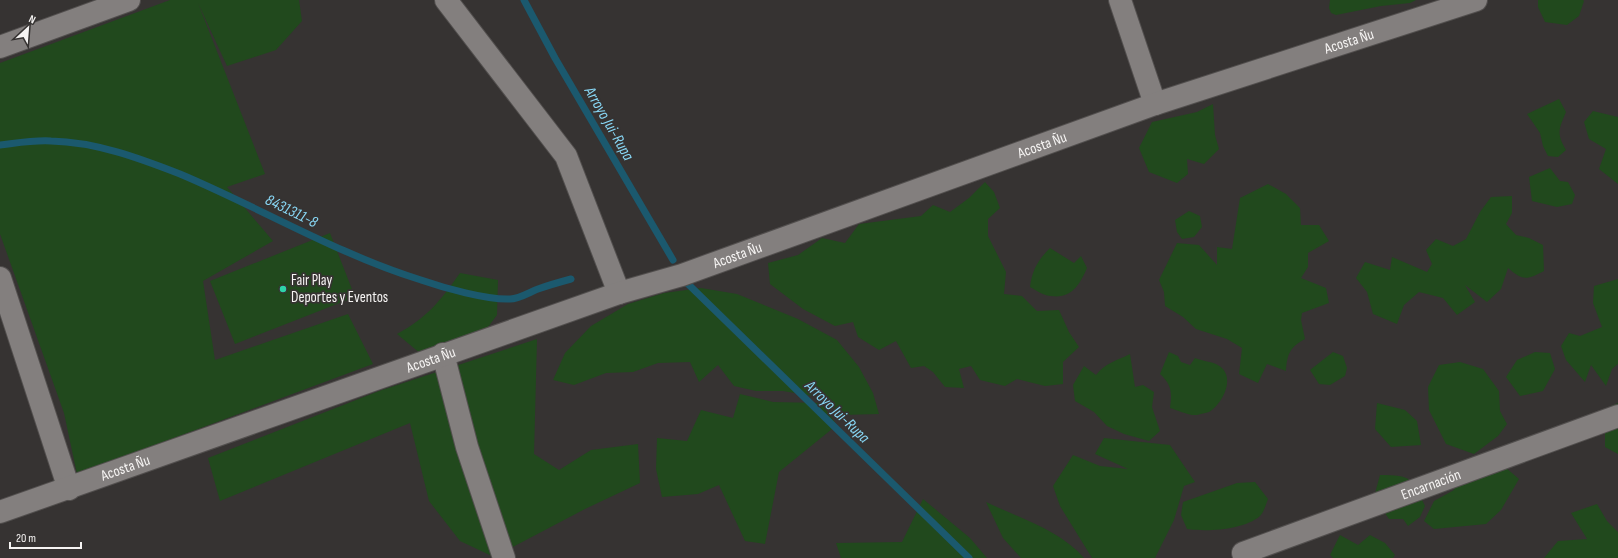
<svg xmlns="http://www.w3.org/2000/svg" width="1618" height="558" font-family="'Sofia Sans Condensed',sans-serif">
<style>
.green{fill:#21491d}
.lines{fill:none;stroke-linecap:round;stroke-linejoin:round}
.stream{stroke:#1b596e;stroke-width:7}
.minor-casing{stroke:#524f4e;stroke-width:24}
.minor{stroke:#837f7e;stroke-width:22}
.poi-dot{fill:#2ed4aa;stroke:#363332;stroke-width:1.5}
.labels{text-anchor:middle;stroke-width:3.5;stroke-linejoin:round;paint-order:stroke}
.street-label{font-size:15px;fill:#f6f4f3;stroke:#363332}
.poi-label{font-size:15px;fill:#f6f4f3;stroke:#363332;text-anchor:start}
.water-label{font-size:16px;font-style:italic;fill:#88d7f5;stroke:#363332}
</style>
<rect width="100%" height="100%" fill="#363332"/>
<path class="green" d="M 170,0 L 299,0 L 302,21 L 276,50 L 227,66 L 198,3 L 265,174 L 227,187 L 273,241 L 203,281 L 215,360 L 348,314 L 373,364 L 77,474 L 64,413 L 0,234 L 0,63 Z
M 1330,0 L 1416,0 L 1410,3 L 1381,6 L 1336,15 L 1331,13 L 1329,8 Z
M 1538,0 L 1583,0 L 1584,1 L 1579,16 L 1567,25 L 1545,22 L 1538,7 Z
M 1559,99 L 1566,112 C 1559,129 1556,133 1566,150 L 1558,157 L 1548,156 L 1543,146 L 1540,133 L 1527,114 Z
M 1213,104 L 1215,135 L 1219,149 L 1204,164 L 1187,159 L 1188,174 L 1177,183 L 1149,172 L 1139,148 L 1152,122 L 1197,112 Z
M 1593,111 L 1618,117 L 1618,184 L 1599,169 L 1606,149 L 1589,139 L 1584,122 Z
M 1550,168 L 1560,181 L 1568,182 L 1575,195 L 1572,204 L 1557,207 L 1532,201 L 1529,177 Z
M 985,182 L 994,192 L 1000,208 L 988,219 L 988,236 L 1006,272 L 1004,294 L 1022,296 L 1037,311 L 1059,310 L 1069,332 L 1079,347 L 1063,362 L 1063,384 L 1045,386 L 1017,379 L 1005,386 L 980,380 L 971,366 L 959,369 L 964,388 L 945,387 L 933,372 L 924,366 L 911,368 L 896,341 L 879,350 L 858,337 L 853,322 L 835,326 L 803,309 L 770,284 L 768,263 L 798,255 L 822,238 L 845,243 L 859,224 L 921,216 L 933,205 L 950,212 L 969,198 Z
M 1268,184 L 1286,194 L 1300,208 L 1301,225 L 1319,225 L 1329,241 L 1308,253 L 1308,267 L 1301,278 L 1326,288 L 1329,303 L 1302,313 L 1301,320 L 1305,339 C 1290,347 1287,354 1286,371 L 1267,364 L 1258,383 L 1239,374 L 1242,348 L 1227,339 L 1196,329 L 1183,317 L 1165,306 L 1164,292 L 1159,280 L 1177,243 L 1199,245 L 1217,265 L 1217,247 L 1232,249 L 1240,198 Z
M 1512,196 L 1512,213 L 1506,224 L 1516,235 L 1529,238 L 1543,245 L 1544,271 C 1527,280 1523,281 1508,268 L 1501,289 L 1487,302 L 1465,285 L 1475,302 L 1457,315 L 1443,298 L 1419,292 L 1404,305 L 1397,324 L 1373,314 L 1367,292 L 1356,278 L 1365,262 L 1390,270 L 1392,257 L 1427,272 L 1432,264 L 1426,250 L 1436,239 L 1453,246 L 1466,239 L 1480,212 L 1491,197 Z
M 1189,211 L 1200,216 L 1202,227 L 1194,237 L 1182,239 L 1177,232 L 1175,220 Z
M 330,233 L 355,297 L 235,344 L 210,281 Z
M 1050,248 L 1074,263 L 1081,256 L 1087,268 C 1080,284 1072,299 1051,296 C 1044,296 1036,290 1030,287 C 1032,270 1038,260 1050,248 Z
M 460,273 L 498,280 L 497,315 L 488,327 L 461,348 L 421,354 L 397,334 C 428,317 440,301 460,273 Z
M 1618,279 L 1618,364 L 1612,369 L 1606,386 L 1591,365 L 1585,382 L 1566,360 L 1561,346 L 1569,333 L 1580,336 L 1602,327 L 1593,303 L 1594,286 Z
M 701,288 L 737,294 L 798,319 L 837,340 L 859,367 L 873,393 L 879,414 L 842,415 L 819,397 L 783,391 L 756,391 L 734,386 L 718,365 L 699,382 L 690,362 L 658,363 L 633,372 L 606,373 L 574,385 L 553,380 L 565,353 L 591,326 L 628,304 L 664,293 Z
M 537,339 L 534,454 L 559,470 L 591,450 L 638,444 L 640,483 L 585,509 L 494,557 L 460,541 L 429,501 L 410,423 L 220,501 L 208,458 L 379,391 Z
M 1169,352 L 1178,356 L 1181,362 L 1190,365 L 1195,358 C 1204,362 1216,361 1223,369 C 1234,382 1221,405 1209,412 C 1206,413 1200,414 1197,415 C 1189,416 1177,410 1170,408 C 1172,393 1172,385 1160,374 Z
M 1333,352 L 1343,356 L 1347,368 L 1345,376 L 1330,385 L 1319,384 L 1310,370 Z
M 1535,352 L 1550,353 L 1555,369 L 1543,391 L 1520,396 L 1506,377 L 1517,360 Z
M 1130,354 L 1135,387 L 1143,385 L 1154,392 L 1152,407 L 1160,431 L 1149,441 L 1124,434 L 1107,426 L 1094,412 L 1075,401 L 1073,385 L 1084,366 L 1096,375 C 1105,363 1116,361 1130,354 Z
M 1460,362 L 1483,369 L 1499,391 L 1500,411 L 1507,424 L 1498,436 L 1474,454 L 1446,444 L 1429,410 L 1428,387 L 1439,365 Z
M 740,394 L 773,402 L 821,403 L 837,425 L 779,472 L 765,544 L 745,541 L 719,485 L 698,494 L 662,497 L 656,469 L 657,438 L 687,441 L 701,410 L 733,418 Z
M 1377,403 L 1405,410 L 1417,421 L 1421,445 L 1391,447 L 1375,429 Z
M 1618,403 L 1618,454 L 1605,447 L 1605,430 L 1611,406 Z
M 1104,438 L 1170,445 L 1195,482 L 1184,486 L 1174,520 L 1155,558 L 1092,558 L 1060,506 L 1053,486 L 1073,455 L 1100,466 L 1128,469 L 1095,454 Z
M 1505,467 L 1519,479 L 1501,510 L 1486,524 L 1434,529 L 1424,521 L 1434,501 L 1454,490 L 1460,474 Z
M 1380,475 C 1412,475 1412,478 1425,506 L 1420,517 L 1408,526 L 1403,519 L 1389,519 L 1374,497 Z
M 1255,482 L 1268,499 C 1266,504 1264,512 1260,516 C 1244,530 1207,532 1187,529 L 1181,515 L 1183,502 L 1237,483 Z
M 923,499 L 970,538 L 987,558 L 841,558 L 836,543 L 902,542 Z
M 986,502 C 1019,518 1060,530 1084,558 L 1021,558 L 1003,538 Z
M 1597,504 L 1607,521 L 1618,532 L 1618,558 L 1544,558 L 1558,541 L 1587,539 L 1571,513 Z
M 1340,535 L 1358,545 L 1370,535 L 1385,543 L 1395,555 L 1393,558 L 1333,558 L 1330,555 Z"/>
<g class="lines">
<path class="stream" d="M 524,0 L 555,58 L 673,260
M 0,145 C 17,143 34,140 51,141 C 96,142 139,158 180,174 C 261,208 337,254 421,280 C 444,288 487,300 510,299 C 519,299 530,292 538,289 C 549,285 560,282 571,279
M 688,284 L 969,558"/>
<defs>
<g id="minor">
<path d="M 446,0 L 566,156 L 619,293"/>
<path d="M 1120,0 L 1155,104"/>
<path d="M 0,47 L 129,0"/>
<path d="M 0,278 L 69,489"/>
<path d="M 443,354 L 467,447 L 504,558"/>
<path id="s1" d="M 0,512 L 619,293 L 682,275 L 1155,104 L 1476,0"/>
<path id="s2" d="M 1243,553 L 1618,416"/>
</g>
</defs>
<use href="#minor" class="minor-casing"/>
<use href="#minor" class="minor"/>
</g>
<circle class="poi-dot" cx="283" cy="289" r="4"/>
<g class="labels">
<g class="street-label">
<text dy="5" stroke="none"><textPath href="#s1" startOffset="1429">Acosta Ñu</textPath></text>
<text dy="5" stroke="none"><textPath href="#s1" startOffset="1105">Acosta Ñu</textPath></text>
<text dy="5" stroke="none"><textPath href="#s1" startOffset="781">Acosta Ñu</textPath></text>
<text dy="5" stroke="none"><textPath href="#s1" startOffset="457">Acosta Ñu</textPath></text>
<text dy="5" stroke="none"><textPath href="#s1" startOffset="133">Acosta Ñu</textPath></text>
<text dy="5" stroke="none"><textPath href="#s2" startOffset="200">Encarnación</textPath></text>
</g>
<g class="poi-label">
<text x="291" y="285">Fair Play<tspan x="291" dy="17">Deportes y Eventos</tspan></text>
</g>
<g class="water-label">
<text transform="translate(610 123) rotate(60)" y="6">Arroyo Jui-Rupa</text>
<text transform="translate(292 210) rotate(26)" y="6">8431311-8</text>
<text transform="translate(838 411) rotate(44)" y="6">Arroyo Jui-Rupa</text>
</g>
</g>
<g transform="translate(28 28) rotate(26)" stroke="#363332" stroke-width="3" paint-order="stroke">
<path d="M0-3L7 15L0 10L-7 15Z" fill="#f6f4f3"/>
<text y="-6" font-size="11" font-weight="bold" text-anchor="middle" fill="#f6f4f3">N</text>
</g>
<path d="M10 542v6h71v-6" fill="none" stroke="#f6f4f3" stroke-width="2"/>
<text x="16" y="542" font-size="12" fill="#f6f4f3" stroke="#363332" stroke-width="3" paint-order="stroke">20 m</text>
</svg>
